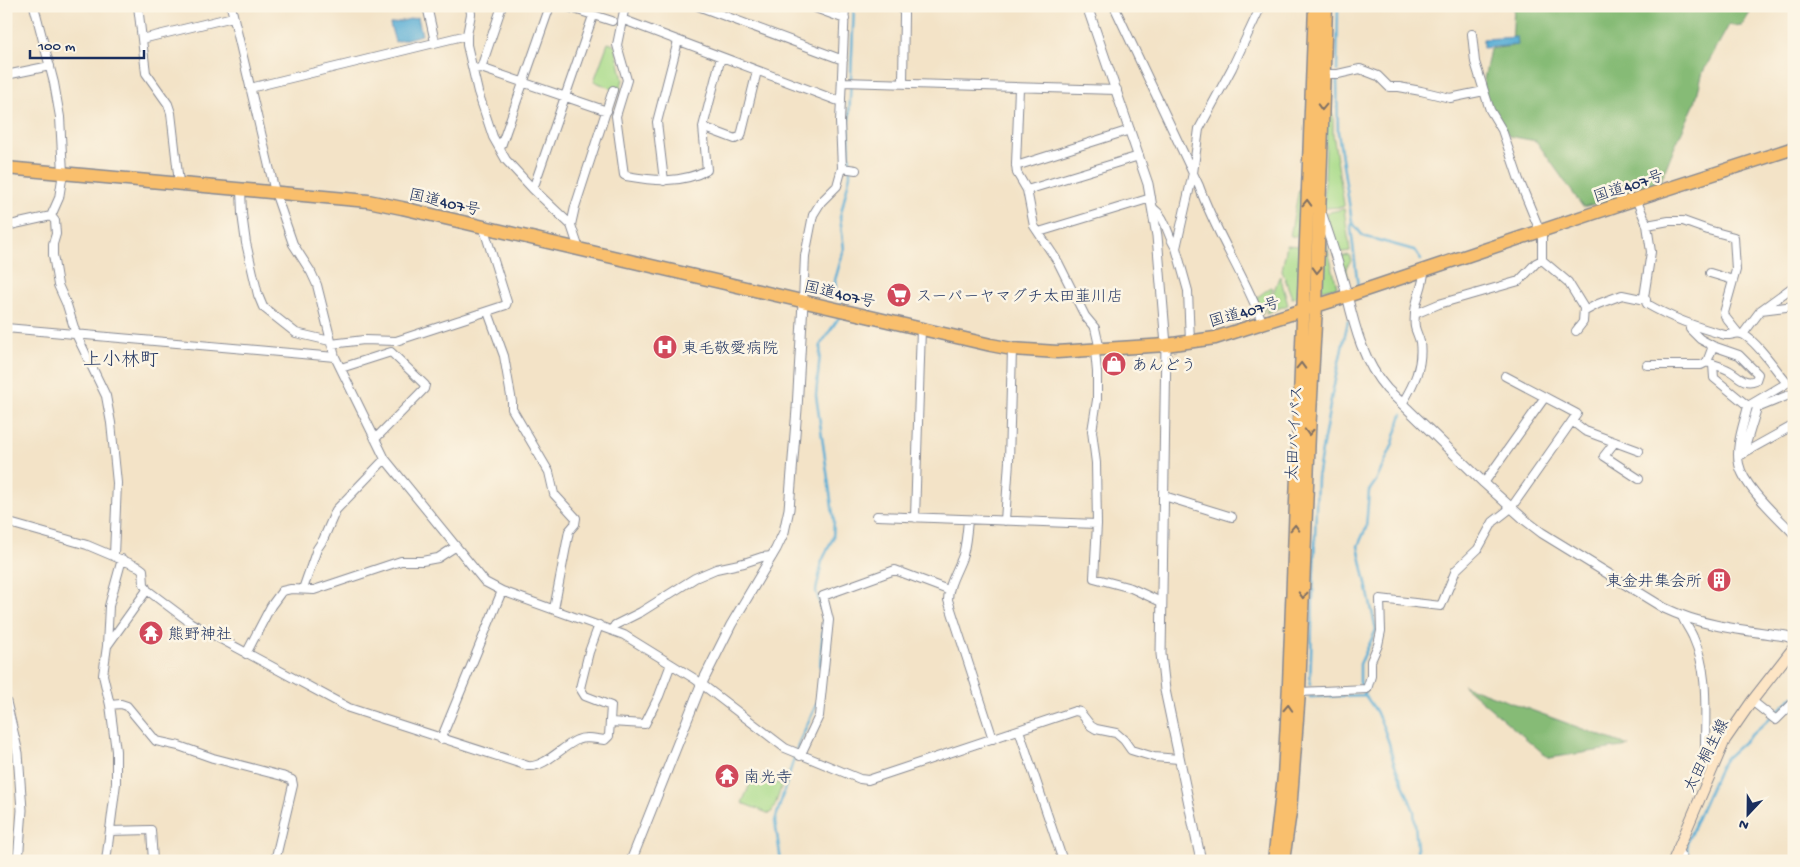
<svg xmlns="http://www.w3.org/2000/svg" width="1800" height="867" font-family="'Gochi Hand','Klee One',sans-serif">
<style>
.green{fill:#a9db8a;stroke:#628574}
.forest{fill:#86bb76;stroke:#50756a}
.water{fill:#59add5;stroke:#3a6e9a}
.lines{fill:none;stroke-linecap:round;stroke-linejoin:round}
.stream{stroke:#59add5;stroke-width:2.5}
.minor-casing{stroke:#878992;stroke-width:10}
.tertiary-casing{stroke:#878992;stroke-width:11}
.secondary-casing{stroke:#878992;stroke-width:12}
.trunk-casing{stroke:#878992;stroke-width:15}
.minor{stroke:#fff;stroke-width:8}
.tertiary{stroke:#fff;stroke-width:9}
.secondary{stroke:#fde5c5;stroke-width:10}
.trunk{stroke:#f9bf6d;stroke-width:12}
.oneway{stroke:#7f7065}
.labels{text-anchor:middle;stroke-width:5;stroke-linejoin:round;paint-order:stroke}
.street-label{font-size:16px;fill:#1b2f5e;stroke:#fcf5e5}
.poi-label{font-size:16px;fill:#1b2f5e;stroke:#fcf5e5;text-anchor:start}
.quarter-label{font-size:19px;fill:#1b2f5e;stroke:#fcf5e5}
</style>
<rect width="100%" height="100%" fill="#fcf5e5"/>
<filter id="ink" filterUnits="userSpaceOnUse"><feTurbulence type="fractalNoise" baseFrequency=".02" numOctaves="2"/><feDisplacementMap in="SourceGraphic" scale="10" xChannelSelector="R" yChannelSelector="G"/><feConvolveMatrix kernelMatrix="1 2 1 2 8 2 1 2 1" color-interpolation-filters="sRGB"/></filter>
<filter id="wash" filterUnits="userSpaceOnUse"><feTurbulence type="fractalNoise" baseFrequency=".0096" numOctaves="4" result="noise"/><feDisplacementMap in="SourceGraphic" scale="20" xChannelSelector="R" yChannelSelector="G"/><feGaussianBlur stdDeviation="1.12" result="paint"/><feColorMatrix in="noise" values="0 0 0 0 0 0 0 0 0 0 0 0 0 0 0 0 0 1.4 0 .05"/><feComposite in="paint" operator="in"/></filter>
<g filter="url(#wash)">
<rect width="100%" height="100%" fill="#f3e3c7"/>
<path class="green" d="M 608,43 L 615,45 L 623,80 L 619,92 L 594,81 Z
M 1327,114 L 1333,115 L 1333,134 L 1344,205 L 1343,207 L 1324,208 Z
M 1299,189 L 1303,190 L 1301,237 L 1290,236 Z
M 1344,209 L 1350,251 L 1337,253 L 1325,213 Z
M 1324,234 L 1337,287 L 1322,290 Z
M 1287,245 L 1300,246 L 1298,297 L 1292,298 L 1282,270 Z
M 1349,255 L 1351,261 L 1346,267 L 1349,282 L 1346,282 L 1339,257 Z
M 1280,276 L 1288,305 L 1266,313 L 1279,277 Z
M 1271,287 L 1273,288 L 1262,314 L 1256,298 Z
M 754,775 L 782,785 L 774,808 L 770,814 L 742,803 Z"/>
<path class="forest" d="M 1514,6 L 1754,6 L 1742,26 L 1729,25 L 1703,72 L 1695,103 L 1671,155 L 1660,183 L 1628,195 L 1583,207 L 1536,141 L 1509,136 L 1482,90 L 1490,49 L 1512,46 Z
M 1463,685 L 1629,746 L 1549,758 Z"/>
<path class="water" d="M 418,17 L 422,35 L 395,42 L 390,24 Z
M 1517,37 L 1518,45 L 1483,48 L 1483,39 Z"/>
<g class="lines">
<path class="stream" d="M 1337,71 L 1338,6
M 1337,77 L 1338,132 L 1352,222 L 1351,228 L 1358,287
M 1352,222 L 1363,236 L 1414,250 L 1421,260
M 842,304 L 836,288 L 835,280 L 844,249 L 840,217 L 850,175 L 849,123 L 854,6
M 1402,414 L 1392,446 L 1376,481 L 1369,491 L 1366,528 L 1358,546 L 1376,630 L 1360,664 L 1360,682 L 1365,695 L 1376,711 L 1384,729 L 1389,743 L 1393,760 L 1414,811 L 1418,861
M 820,667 L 824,617 L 816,591 L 822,561 L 833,538 L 834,521 L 816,395 L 821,344 L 840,316
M 1310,685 L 1317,478 L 1332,394 L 1348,321
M 1310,697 L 1365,695
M 781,861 L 775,821 L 798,745 L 817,703
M 1688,861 L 1687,842 L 1720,767 L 1726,758 L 1794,696"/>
</g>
</g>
<g filter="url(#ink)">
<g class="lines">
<defs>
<path id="minor" d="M 34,6 L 54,83 L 60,117 L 63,173 L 59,198 L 51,216 L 55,221 L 56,234 L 53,244 L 53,255 L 58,285 L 67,305 L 76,334 L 106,396 L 111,423 L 117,483 L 114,555
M 138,6 L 146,73 L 168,104 L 171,113 L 179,183
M 231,6 L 275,192 L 293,244 L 311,272 L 317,285 L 335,357 L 385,459 L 485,582 L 502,591 L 624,635 L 695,679 L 785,748 L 860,779 L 868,780 L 1075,711 L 1080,712 L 1091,726 L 1096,729 L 1116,733 L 1124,740 L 1131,750 L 1154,757 L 1179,759
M 427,6 L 435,42
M 470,6 L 471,14 L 467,35 L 467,45 L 478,92 L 493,137 L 506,160 L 533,189 L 571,225 L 579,249
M 565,6 L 612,21
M 625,6 L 617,45 L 627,80 L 616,116 L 624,175 L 626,176 C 654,181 681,184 707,170 L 703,127 L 721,57
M 698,6 L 843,60
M 810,6 L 845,19
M 902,6 L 904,14 L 903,83
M 1114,6 L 1199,186 C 1216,234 1245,276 1263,324
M 624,20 L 841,102
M 1472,34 L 1475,62 L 1484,91
M 142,39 L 233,17
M 481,68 L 502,6
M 473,69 L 481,68 L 607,111
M 1323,74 L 1338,74 L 1360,69 L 1378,76 L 1389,87 L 1399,87 L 1421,91 L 1450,98 L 1484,91 L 1490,110 L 1502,130 L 1519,180 L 1542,236 L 1542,260 L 1568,282 L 1584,308 L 1583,322 L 1576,331
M 6,75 L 50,66
M 842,82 L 1117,90
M 250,88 L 467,35
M 1019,88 L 1016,164 L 1017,173 L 1027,190 L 1034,226 L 1058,262 L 1085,316 L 1095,328 L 1100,350
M 703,127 L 735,139 L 741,136 L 757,71
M 500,149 L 550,6
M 1016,166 L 1130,130
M 842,168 L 856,170
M 664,181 L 657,122 L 678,41
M 241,189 L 242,214 L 246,243 L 258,295 L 263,307 L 296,333 L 330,341
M 533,189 L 593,16
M 1027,190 L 1139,156
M 1636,199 L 1647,225 L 1651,252 L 1644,297 L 1647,304 C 1671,318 1699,328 1725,335 C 1732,336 1737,331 1744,335 C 1759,344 1775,369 1787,383 L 1748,406 C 1744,424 1735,446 1739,464 C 1743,486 1778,517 1794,534
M 1153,208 C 1167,218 1166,234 1176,248
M 571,225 L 575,207 L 613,90
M 1647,225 L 1669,221 L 1683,221 L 1708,230 L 1734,237 L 1736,270 L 1724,313 L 1726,318 L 1738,333
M 6,226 L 51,216
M 1039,232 L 1151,198
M 1710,273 L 1733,280
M 803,302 L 805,256 L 813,215 L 821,202 L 837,186 L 842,168 L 840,122 L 845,6
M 1761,310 L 1794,306
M 1585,311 L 1598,304 L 1622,295 L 1646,300
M 488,312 L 504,356 L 512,402 L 512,409 L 549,472 L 554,494 L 576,518 L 575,524 L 569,531 L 554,609
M 1415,314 L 1439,304 L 1519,281 L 1536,263 L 1542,260
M 1690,324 L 1690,329 L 1700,339 L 1713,346 L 1739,355 L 1758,374 L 1756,380 C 1744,385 1739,376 1730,371 C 1723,367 1715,365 1707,362 L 1713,346
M 6,328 L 335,357
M 1743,334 L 1761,310 L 1794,286
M 1190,342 L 1188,291 L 1176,248 L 1193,173 L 1199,129 L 1232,68 L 1261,6
M 331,344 L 364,340 L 396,341 L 506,305 L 507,302 L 483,226
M 1095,351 L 1097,372 L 1097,400 L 1092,431 L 1096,463 L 1097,524 L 1094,578 L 1131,588 L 1161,602
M 1713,364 L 1714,378 L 1748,406
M 1647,365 L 1701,365 L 1707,362
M 341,368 L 391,352 L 425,385 L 424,389 L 375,439
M 1402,404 C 1414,384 1423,366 1420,342 C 1419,337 1416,332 1415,327 C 1414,323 1415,317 1415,312 C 1416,298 1424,285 1424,271
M 1572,421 L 1585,431 L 1639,451
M 1615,442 L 1604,456 L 1639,479
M 1743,454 L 1757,408 L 1794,393
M 1740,455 L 1794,425
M 1484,483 L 1545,397
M 1164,496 L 1232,517
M 877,516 L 1097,524
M 915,518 L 921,328
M 968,520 C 967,532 966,543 963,555 C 958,570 948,584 948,600 L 993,739
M 1005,521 L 1009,461 L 1012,349
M 6,522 L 87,545 L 139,567 L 143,570 L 144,584 L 147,590 L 191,623 L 349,708 L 528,766 C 544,768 563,746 577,740 C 585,736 596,739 605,740 L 609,736 L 611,706 L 585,696 L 580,688 L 589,652 L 599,625
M 303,589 L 317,549 L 323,540 L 336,510 L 385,459
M 1682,616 C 1685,624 1690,630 1693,637 C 1709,672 1705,711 1705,748 L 1706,753 L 1717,757
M 612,630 L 615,625 L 641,612 L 695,578 L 716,569 L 744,563 L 762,557 L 772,556
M 107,646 L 109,606 L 122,559
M 246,654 L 271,606 L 282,591 L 291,589 L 314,590 L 401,561 L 422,561 L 438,558 L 455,547
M 1299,692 L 1367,689 L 1371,676 L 1371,661 L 1378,645 L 1381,631 L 1380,599 L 1441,606 L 1456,570 L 1478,549 L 1493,522 L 1511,508 L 1577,414 L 1505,376
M 1752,701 L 1776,720 L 1794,702
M 110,705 L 121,704 L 127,706 L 156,741 L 179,746 L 213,758 L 282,776 L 292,780 L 293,785 L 275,861
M 610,722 L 645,724 L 659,696 L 671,664
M 1019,730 L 1063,861
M 441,739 L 502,591
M 800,756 L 819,716 L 829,620 L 823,596 L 895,570 L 948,590
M 110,831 L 151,830 L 153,861
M 1677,849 L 1684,861
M 106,861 L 116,783 L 116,751 L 110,705 L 103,675 L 107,646 L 147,590"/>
<path id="tertiary" d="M 1087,6 L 1148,184 L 1157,236 L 1166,345 L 1161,654 L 1165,690 L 1201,861
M 1322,215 C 1331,241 1340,268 1347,295 C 1355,329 1364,363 1387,389 L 1484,483 L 1525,520 L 1542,533 L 1664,608 C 1704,627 1743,630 1786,636 L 1794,639
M 6,702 L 18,753 L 22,810 L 18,861
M 631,861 L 701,685 L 731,625 L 776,549 L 784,532 L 789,509 L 797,409 L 803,302"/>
<path id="secondary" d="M 1673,861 L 1725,740 L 1752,701 L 1794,647"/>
<path id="trunk" d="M 6,168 L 368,201 L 402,208 L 991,345 L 1012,349 L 1057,352 L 1166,345 L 1215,338 L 1347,296 L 1636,199 L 1794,148
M 1274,861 L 1284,776 L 1289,684 L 1315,6
M 1283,861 L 1290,812 L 1299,692 L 1309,433 L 1316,306 L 1326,6"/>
</defs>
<use href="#minor" class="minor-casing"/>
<use href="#tertiary" class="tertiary-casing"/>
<use href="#secondary" class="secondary-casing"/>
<use href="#trunk" class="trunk-casing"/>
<use href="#minor" class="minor"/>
<use href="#tertiary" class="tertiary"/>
<use href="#secondary" class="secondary"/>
<use href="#trunk" class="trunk"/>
</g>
<defs><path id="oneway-chevron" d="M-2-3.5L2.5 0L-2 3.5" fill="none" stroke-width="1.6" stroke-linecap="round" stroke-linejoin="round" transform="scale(1.25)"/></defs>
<g class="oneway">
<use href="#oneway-chevron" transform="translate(1322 107) rotate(92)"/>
<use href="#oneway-chevron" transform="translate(1307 203) rotate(-88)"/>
<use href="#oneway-chevron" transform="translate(1317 270) rotate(92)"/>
<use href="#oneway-chevron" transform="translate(1301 366) rotate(-88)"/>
<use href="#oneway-chevron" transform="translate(1309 432) rotate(93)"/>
<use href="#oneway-chevron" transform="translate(1295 528) rotate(-88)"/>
<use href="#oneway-chevron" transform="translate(1303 595) rotate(92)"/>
<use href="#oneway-chevron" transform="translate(1288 708) rotate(-87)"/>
</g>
</g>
<defs>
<symbol id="supermarket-disc" viewBox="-11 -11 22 22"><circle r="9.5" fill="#d1495b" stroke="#fcf5e5"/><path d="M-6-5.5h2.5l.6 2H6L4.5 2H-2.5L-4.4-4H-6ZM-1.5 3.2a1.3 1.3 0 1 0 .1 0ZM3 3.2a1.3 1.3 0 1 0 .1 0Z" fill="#fff"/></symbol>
<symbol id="hospital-disc" viewBox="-11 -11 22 22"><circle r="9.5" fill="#d1495b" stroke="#fcf5e5"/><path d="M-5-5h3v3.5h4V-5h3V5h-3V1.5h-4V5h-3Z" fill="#fff"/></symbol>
<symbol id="shop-disc" viewBox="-11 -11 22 22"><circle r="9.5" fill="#d1495b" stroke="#fcf5e5"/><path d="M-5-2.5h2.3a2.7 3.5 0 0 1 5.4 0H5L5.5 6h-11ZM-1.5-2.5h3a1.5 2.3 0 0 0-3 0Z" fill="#fff"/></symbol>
<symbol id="building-disc" viewBox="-11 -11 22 22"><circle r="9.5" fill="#d1495b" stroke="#fcf5e5"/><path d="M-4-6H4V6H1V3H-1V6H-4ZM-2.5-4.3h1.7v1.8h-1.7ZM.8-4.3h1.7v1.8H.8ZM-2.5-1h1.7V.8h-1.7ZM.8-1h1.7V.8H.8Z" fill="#fff"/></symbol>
<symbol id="temple-disc" viewBox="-11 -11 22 22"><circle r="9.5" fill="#d1495b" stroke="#fcf5e5"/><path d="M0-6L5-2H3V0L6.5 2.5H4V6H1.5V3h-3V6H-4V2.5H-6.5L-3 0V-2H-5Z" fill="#fff"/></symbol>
</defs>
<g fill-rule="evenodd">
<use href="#supermarket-disc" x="885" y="281" width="28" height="28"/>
<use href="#hospital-disc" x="651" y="333" width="28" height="28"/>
<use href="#shop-disc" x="1100" y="350" width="28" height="28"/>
<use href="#building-disc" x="1705" y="566" width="28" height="28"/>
<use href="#temple-disc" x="137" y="619" width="28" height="28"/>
<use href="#temple-disc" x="713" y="762" width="28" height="28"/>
</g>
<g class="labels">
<g class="street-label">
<text transform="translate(1628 185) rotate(-18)" y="6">国道407号</text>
<text transform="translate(445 201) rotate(13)" y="6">国道407号</text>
<text transform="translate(840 293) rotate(13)" y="6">国道407号</text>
<text transform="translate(1244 311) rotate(-16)" y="6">国道407号</text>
<text transform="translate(1293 433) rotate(-87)" y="6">太田バイパス</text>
<text transform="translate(1705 755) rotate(-63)" y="6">太田桐生線</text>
</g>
<g class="poi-label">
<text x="916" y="301">スーパーヤマグチ太田韮川店</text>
<text x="682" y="353">東毛敬愛病院</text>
<text x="1132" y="370">あんどう</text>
<text x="1702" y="586" text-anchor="end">東金井集会所</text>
<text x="168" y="639">熊野神社</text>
<text x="744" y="782">南光寺</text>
</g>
<g class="quarter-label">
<text x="121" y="365">上小林町</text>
</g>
</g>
<rect width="1800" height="867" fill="none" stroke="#fcf5e5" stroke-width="25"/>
<g transform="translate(1748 814) rotate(202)" stroke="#fcf5e5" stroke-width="4" paint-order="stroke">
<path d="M0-4L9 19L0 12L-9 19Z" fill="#1b2f5e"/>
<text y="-8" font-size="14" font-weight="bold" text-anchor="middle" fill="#1b2f5e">N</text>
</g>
<path d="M30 50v8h114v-8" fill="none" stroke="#1b2f5e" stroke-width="2.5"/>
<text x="38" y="50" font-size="15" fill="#1b2f5e" stroke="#fcf5e5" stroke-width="4" paint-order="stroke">100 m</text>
</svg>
